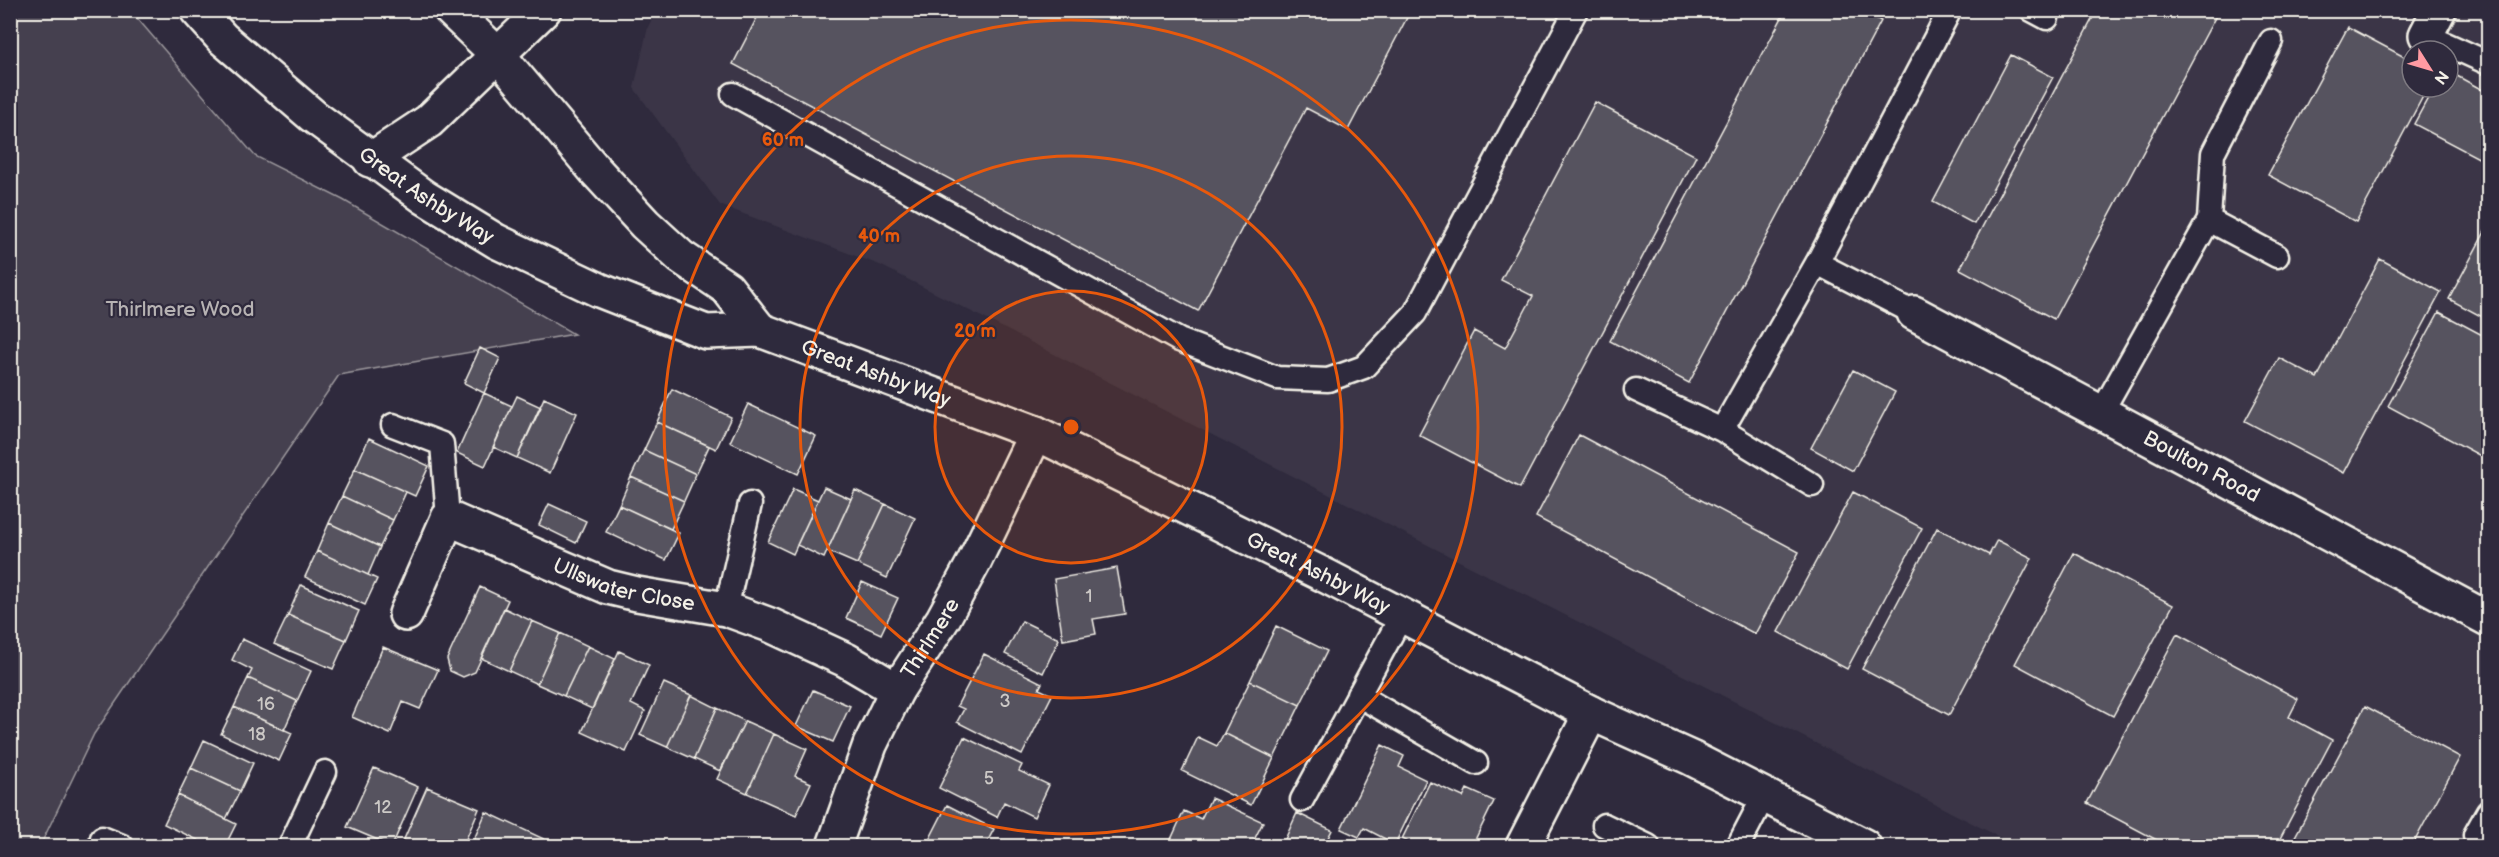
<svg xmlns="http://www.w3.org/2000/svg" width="2499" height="857" font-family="'Balsamiq Sans',sans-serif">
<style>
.built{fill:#3b3647;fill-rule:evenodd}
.green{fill:#454050;stroke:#9c989c;stroke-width:1.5}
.building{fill:#56525f;stroke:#f4f1e8;stroke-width:1.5}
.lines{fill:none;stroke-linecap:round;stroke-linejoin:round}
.service-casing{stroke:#f4f1e8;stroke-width:27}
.minor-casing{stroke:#f4f1e8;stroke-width:38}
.tertiary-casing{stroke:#f4f1e8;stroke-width:38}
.service{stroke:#2f2a3d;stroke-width:22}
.minor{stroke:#2f2a3d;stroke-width:33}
.tertiary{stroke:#2f2a3d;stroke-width:33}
.ring{fill:none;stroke:#e8590c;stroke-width:3}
.labels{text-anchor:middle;stroke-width:4.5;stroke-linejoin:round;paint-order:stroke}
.number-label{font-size:18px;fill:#ccc9c6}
.street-label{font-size:21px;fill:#f4f1e8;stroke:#2f2a3d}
.park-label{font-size:21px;fill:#b7b3b3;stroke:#2f2a3d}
.centre{fill:#e8590c;stroke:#2f2a3d;stroke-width:3}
.ring-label{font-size:18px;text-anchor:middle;font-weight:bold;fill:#e8590c;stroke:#2f2a3d;stroke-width:4.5;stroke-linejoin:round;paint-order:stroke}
</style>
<rect width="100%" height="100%" fill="#2f2a3d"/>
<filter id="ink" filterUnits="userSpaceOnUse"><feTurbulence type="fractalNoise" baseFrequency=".0167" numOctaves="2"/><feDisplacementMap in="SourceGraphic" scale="12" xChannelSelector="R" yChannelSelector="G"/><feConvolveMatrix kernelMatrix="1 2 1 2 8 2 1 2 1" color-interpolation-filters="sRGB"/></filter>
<g filter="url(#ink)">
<path class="built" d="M 657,10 L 2488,11 L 2488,846 L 2017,846 L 880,265 L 720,205 L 634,88 L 648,27 ZM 2412,51 L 2448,51 L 2448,87 L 2412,87 Z"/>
<path class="green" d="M 10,11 L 131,11 L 255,156 L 343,200 L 574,334 L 339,375 L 94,734 L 40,846 L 10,846 Z"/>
<path class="building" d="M 761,10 L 1411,10 L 1348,130 L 1306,108 L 1198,311 L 733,64 Z
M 1786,10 L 1862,10 L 1881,21 L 1689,383 L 1610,341 Z
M 2097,10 L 2219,10 L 2054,319 L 1960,269 Z
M 2348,27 L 2412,61 L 2412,87 L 2428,87 L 2356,222 L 2268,175 Z
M 2011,55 L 2053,77 L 1974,224 L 1933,202 Z
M 2448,71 L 2488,93 L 2488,163 L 2414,124 L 2434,87 L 2448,87 Z
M 1595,102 L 1696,156 L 1520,488 L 1419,435 L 1474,331 L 1505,348 L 1533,296 L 1501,280 Z
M 2488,226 L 2488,320 L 2449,299 Z
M 2380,259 L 2441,292 L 2344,473 L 2245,421 L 2279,358 L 2317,378 Z
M 2439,312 L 2488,338 L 2488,460 L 2388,406 Z
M 480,348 L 500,358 L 484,393 L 464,383 Z
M 1853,370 L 1895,392 L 1853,471 L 1811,448 Z
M 672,389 L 731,417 L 716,449 L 657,422 Z
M 484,393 L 512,406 L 485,466 L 457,453 Z
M 517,396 L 541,407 L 517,458 L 493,447 Z
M 544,398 L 577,413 L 550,473 L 517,458 Z
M 748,404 L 816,436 L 798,474 L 730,442 Z
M 657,422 L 709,446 L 696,474 L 644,450 Z
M 1579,435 L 1799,552 L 1755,634 L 1536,517 Z
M 369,438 L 429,466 L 415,496 L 355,469 Z
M 644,450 L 696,474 L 684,501 L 631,477 Z
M 355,469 L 406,492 L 393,520 L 342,496 Z
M 631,477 L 684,501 L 671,529 L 619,505 Z
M 824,487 L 851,499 L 824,558 L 797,545 Z
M 793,489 L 818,500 L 793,554 L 768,542 Z
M 855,490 L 885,504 L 857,564 L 827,551 Z
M 1853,492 L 1922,528 L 1847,669 L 1778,632 Z
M 342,496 L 393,520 L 380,547 L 329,523 Z
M 549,504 L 586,521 L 576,543 L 539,525 Z
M 885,504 L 915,518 L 887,578 L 857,564 Z
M 619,505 L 679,533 L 666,560 L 606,532 Z
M 329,523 L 380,547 L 368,575 L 317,551 Z
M 1937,528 L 1989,555 L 1997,540 L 2032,558 L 1949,715 L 1862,669 Z
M 317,551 L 377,579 L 365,605 L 305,577 Z
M 2074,553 L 2173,605 L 2113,716 L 2015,664 Z
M 1117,568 L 1125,614 L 1093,619 L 1096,634 L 1063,640 L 1054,579 Z
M 862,582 L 898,598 L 881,634 L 846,618 Z
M 301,585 L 359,611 L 346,640 L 288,615 Z
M 480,587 L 508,600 L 475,672 L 463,677 L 450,671 L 447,659 Z
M 504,608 L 532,621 L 509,671 L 481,658 Z
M 288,615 L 346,640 L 333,669 L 274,644 Z
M 532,621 L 560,633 L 537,684 L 509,671 Z
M 1022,621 L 1059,639 L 1043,673 L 1005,654 Z
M 1276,626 L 1327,651 L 1300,705 L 1250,681 Z
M 560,633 L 588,646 L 564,696 L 537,684 Z
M 2177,634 L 2298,699 L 2289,717 L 2332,740 L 2276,846 L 2168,846 L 2087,803 Z
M 242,639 L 311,671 L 297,701 L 248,678 L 252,670 L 232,660 Z
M 588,646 L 615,659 L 592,709 L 564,696 Z
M 383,647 L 438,670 L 420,709 L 403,702 L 390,734 L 352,717 Z
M 619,651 L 649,665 L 631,704 L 645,711 L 626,752 L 582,732 Z
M 984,654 L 1042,683 L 1039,689 L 1052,695 L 1022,755 L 957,722 L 964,709 L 957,706 Z
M 248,678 L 297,701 L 284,730 L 234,707 Z
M 1250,681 L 1300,705 L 1274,758 L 1224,733 Z
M 664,683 L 691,695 L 667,747 L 640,735 Z
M 813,690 L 850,706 L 833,742 L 796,726 Z
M 691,695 L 717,708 L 694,759 L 667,747 Z
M 2365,706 L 2460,757 L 2412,846 L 2290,846 Z
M 234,707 L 292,733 L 279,761 L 221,734 Z
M 717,708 L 745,721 L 720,771 L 694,759 Z
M 745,721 L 774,734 L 747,793 L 717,779 Z
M 1224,733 L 1274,758 L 1251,805 L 1182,771 L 1198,737 L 1217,746 Z
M 774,734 L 807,749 L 795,776 L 811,783 L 796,815 L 747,793 Z
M 964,737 L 1022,765 L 1019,771 L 1049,785 L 1034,817 L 1004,802 L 997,817 L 939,788 Z
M 204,740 L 253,763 L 240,791 L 191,768 Z
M 1382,745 L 1404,756 L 1399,767 L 1426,780 L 1395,844 L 1364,828 L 1359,837 L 1341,829 Z
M 191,768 L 240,791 L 226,819 L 178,795 Z
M 374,768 L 418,787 L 392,846 L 347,827 Z
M 1430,782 L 1463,797 L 1467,789 L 1494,801 L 1472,846 L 1417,846 L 1402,839 Z
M 427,787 L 479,809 L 463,846 L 401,846 Z
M 178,795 L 236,824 L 225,846 L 210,846 L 164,824 Z
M 1211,798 L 1263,822 L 1251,846 L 1168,846 L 1184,811 L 1201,819 Z
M 947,805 L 994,829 L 985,846 L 926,846 Z
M 486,812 L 546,840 L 543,846 L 471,846 Z
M 1297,813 L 1332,830 L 1324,846 L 1282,846 Z"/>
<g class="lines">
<defs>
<path id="service" d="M 2032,10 L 2047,18
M 2426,35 L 2488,63
M 733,94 L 1179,340 L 1277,378 L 1328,380 L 1364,367 L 1415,313 L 1576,10
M 2209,220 L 2213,153 L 2271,41
M 1817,263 L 1914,313
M 1636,390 L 1722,430 L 1812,485
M 2101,413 L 2209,220 L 2277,256
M 393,425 L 442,444 L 448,518
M 1722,430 L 1817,263 L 1950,10
M 726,609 L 750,504
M 1358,695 L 1476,763
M 1302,800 L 1402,615
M 1604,825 L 1648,846
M 2475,835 L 2488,812
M 102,838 L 122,846
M 290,846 L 325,772
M 1738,846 L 1764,796"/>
<g id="minor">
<path d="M 2426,35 L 2439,10"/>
<path d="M 370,160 L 429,121 L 544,10"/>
<path id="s1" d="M 1914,313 L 2488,619"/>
<path id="s2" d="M 406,614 L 448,518 L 608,587 L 637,594 L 726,609 L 770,625 L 846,660 L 897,690"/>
<path id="s3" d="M 834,846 L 870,745 L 897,690 L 943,619 L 974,562 L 1036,433"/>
<path d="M 1523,846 L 1591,713"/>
</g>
<g id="tertiary">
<path id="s4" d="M 197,10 L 222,38 L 313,116 L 424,197 L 496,241 L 599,290 L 706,332 L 760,330 L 1036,433 L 1328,577 L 1591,713 L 1691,758 L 1864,846"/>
<path d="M 451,10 L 499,56 L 595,170 L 645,224 L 681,257 L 727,288 L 760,330"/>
</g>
</defs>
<use href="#service" class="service-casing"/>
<use href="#minor" class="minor-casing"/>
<use href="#tertiary" class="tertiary-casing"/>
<use href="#service" class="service"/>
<use href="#minor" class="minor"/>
<use href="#tertiary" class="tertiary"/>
</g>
</g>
<circle cx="1071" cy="427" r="136" fill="#e8590c" fill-opacity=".12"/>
<g class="ring">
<circle cx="1071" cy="427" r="136"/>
<circle cx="1071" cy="427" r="271"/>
<circle cx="1071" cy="427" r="407"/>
</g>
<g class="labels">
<g class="number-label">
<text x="1089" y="602">1</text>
<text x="1005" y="707">3</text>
<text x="266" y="710">16</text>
<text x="257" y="740">18</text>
<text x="989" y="784">5</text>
<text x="383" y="813">12</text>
</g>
<g class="street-label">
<text dy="7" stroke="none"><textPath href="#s4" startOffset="296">Great Ashby Way</textPath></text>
<text dy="7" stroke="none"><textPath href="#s4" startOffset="786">Great Ashby Way</textPath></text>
<text dy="7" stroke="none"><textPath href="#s1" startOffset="326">Boulton Road</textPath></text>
<text dy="7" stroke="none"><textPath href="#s4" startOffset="1272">Great Ashby Way</textPath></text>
<text dy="7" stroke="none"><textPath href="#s2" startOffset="294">Ullswater Close</textPath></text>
<text dy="7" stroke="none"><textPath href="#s3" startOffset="230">Thirlmere</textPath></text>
</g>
<g class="park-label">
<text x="180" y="316">Thirlmere Wood</text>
</g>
</g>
<circle cx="1071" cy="427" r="9" class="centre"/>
<g class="ring-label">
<text x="783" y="146">60 m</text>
<text x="879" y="242">40 m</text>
<text x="975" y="337">20 m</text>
</g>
<rect width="2499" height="857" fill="none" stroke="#2f2a3d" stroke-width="36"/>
<rect x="18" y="18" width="2463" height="821" fill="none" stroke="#f4f1e8" stroke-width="2" filter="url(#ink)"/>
<g transform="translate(2430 69) rotate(127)"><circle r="28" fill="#2f2a3d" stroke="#7e7a81" stroke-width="1.5"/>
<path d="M0-4.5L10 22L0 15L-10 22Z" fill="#ff9aa2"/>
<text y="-9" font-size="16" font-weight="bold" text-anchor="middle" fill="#f4f1e8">N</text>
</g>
</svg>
